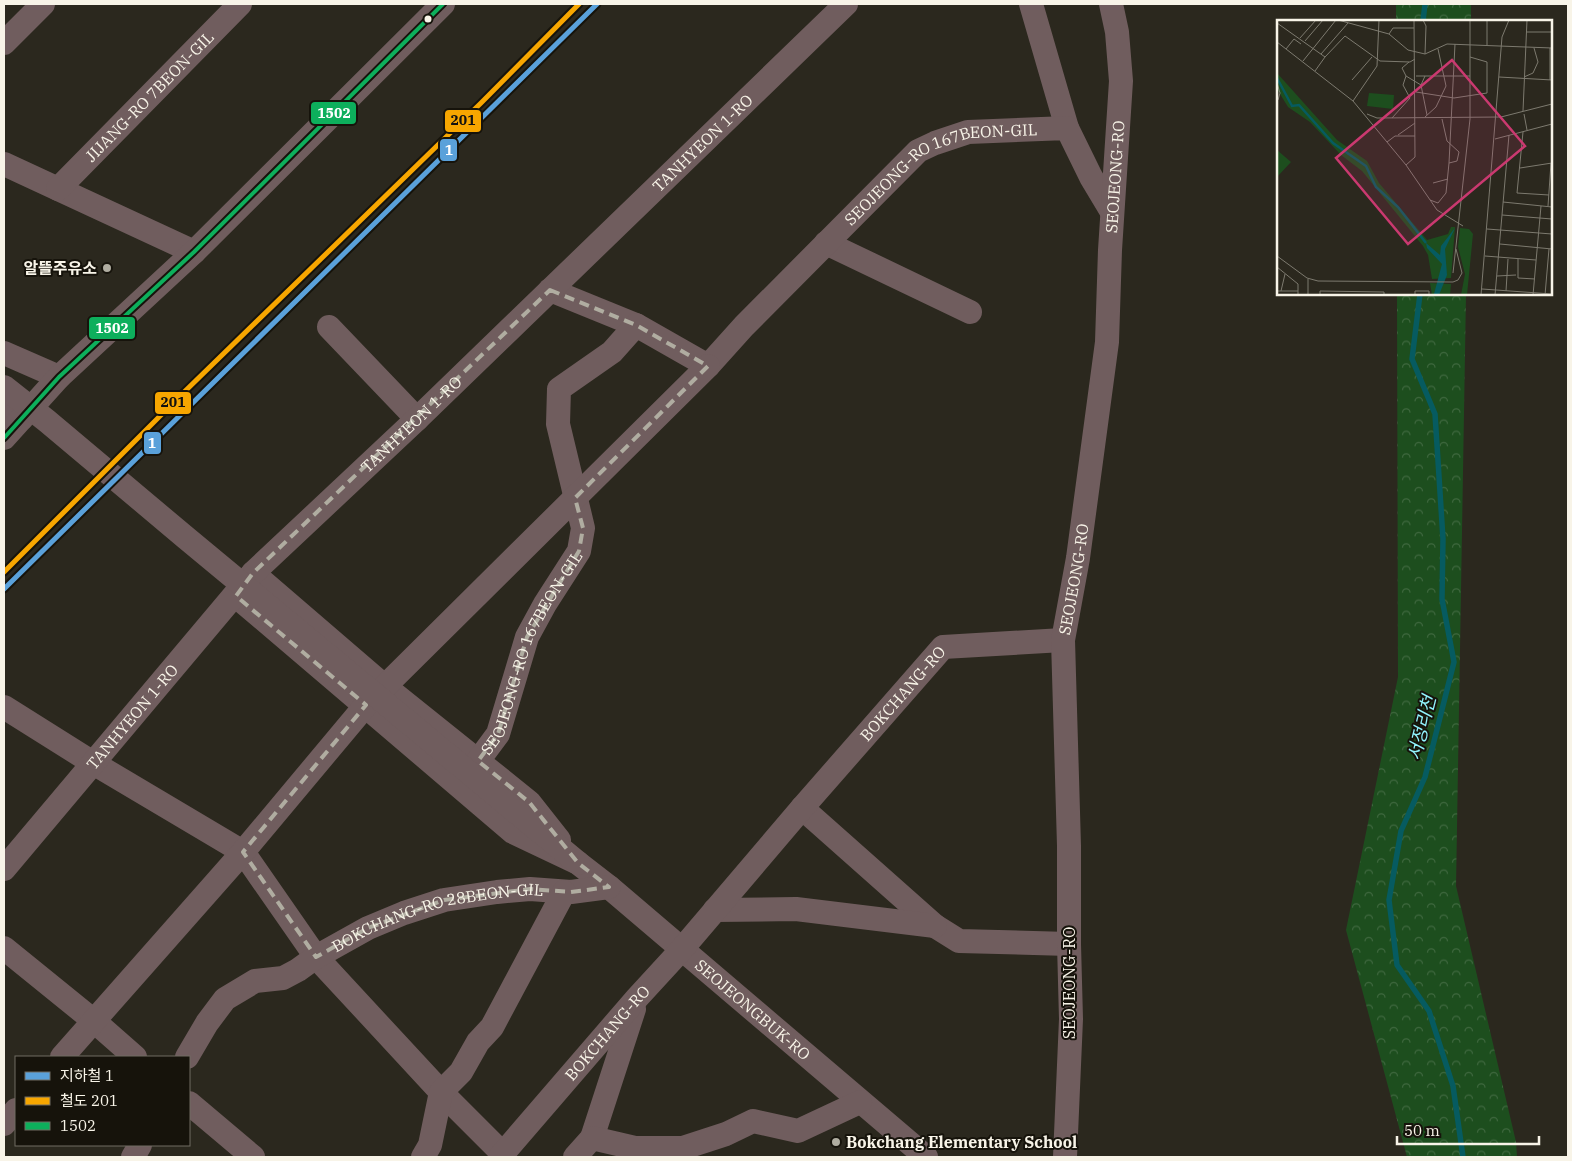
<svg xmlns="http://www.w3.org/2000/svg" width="1572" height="1161" font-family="'IBM Plex Serif','Noto Sans KR',serif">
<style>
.forest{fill:url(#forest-crowns)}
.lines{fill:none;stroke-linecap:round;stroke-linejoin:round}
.stream{stroke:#065b60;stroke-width:5.5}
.minor{stroke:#705d5e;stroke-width:24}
.minor-bridge{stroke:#705d5e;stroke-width:24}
.bus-1-casing{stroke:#16130b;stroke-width:8}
.bus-1{stroke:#0daf5c;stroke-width:4}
.rail-1-casing{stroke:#16130b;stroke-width:9}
.rail-1{stroke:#f7a600;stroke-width:5}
.metro-1-casing{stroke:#16130b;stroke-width:9}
.metro-1{stroke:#5aa1da;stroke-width:5}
.marked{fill:none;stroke:#b0ada1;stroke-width:4;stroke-dasharray:10 6;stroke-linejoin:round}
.bus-dot{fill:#f8f4e8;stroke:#16130b;stroke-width:2}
.poi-dot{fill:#b0ada1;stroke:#16130b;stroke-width:2}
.labels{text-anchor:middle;stroke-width:4;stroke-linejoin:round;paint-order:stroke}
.street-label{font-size:16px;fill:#f8f4e8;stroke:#16130b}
.poi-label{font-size:16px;font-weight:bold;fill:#f8f4e8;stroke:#16130b;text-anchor:end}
.water-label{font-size:18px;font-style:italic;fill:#92f4fe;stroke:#16130b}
.inset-river{fill:none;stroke:#065b60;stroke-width:2.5}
.inset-road{fill:none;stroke:#7d7a6f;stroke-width:1}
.view{fill:#ca3970;fill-opacity:0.15;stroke:#ca3970;stroke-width:2.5}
.inset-edge{fill:none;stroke:#f8f4e8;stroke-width:2.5}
.line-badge{stroke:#16130b;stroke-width:2}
.badge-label{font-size:14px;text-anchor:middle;font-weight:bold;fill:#fff}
.pale-badge-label{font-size:14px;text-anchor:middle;font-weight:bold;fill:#111}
</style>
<defs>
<pattern id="forest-crowns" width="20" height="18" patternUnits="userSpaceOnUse" patternTransform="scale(1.25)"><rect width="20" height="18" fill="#1d4e1e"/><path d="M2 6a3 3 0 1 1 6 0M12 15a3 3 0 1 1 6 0" fill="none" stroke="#3f683f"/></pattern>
</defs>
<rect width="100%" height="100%" fill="#2b281e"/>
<path class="forest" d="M 1396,4 L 1471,4 L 1471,21 L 1396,21 Z
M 1397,294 L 1466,294 L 1456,886 L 1516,1142 L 1517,1157 L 1407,1157 L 1346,930 L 1398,677 Z"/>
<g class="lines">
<path class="stream" d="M 1423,21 L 1425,4
M 1420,294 L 1412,359 L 1435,414 L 1443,539 L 1442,599 L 1454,662 L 1425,777 L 1401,831 L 1389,900 L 1397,965 L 1429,1011 L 1453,1086 L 1463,1157"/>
<g class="minor">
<path d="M 1031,4 L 1067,128"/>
<path d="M 4,43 L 43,4"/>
<path d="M 4,164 L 194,252"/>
<path id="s1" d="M 58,189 L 240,4"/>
<path d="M 826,243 L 970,312"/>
<path d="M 550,290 L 636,325"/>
<path d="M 329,327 L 417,419"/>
<path d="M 4,353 L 59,377"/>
<path d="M 4,403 L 22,418"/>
<path d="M 4,438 L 59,377 L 194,252 L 443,4"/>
<path d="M 253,573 L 382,684 L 529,802 L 559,840"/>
<path id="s2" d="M 236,596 L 513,832 L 578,863 L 609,887 L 926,1157"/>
<path d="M 4,707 L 93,763 L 243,852 L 316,957 L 441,1092 L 503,1154"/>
<path id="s3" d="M 478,761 L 498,734 L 527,637 L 545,604 L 579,551 L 583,528 L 558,424 L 559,389 L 612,352 L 636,325 L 708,366 L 744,326 L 918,151 L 935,143 L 968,132 L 1067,128 L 1091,177 L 1112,212"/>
<path d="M 802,808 L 935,926 L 959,941 L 1069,944"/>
<path id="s4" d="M 4,869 L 253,573 L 417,419 L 846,4"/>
<path d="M 715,910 L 796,909 L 935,926"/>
<path d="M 4,948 L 94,1021 L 135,1057"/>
<path d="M 62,1057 L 243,852 L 366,705 L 708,366"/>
<path id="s5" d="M 187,1057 L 207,1023 L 225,999 L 255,981 L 283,978 L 298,970 L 316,957 L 368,928 L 404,913 L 444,900 L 497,892 L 530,889 L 571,892 L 609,887"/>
<path d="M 189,1103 L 253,1157"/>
<path d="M 4,1124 L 16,1110"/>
<path d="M 592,1138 L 634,1009"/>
<path d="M 133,1157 L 140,1145"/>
<path d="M 423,1157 L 430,1145 L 441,1092 L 461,1072 L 478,1042 L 492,1027 L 564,892"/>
<path id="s6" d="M 500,1157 L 637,998 L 682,949 L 802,808 L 943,647 L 1063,640"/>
<path d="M 575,1157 L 592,1138 L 635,1148 L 683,1148 L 726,1134 L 753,1121 L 798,1131 L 860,1102"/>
<path id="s7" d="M 1065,1157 L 1071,1019 L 1069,944 L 1069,846 L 1063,640 L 1078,558 L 1107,342 L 1110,250 L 1121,81 L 1117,32 L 1111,4"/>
</g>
<path class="minor-bridge" d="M 4,387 L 47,421 L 185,537 L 578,863"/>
<defs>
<path id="bus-1" d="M 4,438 L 59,377 L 194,252 L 443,4"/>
</defs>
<use href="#bus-1" class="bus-1-casing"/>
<use href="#bus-1" class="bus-1"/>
<defs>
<path id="rail-1" d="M 4,572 L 177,399 L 481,103 L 579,4"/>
</defs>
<use href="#rail-1" class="rail-1-casing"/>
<use href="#rail-1" class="rail-1"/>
<defs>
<path id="metro-1" d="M 4,589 L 597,4"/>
</defs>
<use href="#metro-1" class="metro-1-casing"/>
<use href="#metro-1" class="metro-1"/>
</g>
<path class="marked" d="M 550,290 L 636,325 L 708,366 L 575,498 L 583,528 L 579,551 L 527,637 L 498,734 L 478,761 L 529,802 L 578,863 L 609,887 L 571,892 L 530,889 L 444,900 L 368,928 L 316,957 L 243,852 L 366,705 L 236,596 L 253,573 Z"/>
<circle class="bus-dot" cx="428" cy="19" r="4.5"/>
<g class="poi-dot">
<circle cx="107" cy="268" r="5"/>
<circle cx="836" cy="1142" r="5"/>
</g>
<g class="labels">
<g class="street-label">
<text dy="6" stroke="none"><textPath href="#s1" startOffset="130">JIJANG-RO 7BEON-GIL</textPath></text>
<text dy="6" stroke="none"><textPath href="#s4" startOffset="1009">TANHYEON 1-RO</textPath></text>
<text dy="6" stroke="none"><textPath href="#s7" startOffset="984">SEOJEONG-RO</textPath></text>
<text dy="6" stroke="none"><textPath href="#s3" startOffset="896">SEOJEONG-RO 167BEON-GIL</textPath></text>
<text dy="6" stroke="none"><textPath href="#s4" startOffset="604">TANHYEON 1-RO</textPath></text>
<text dy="6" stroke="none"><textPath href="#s7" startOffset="579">SEOJEONG-RO</textPath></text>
<text dy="6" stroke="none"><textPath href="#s3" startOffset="122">SEOJEONG-RO 167BEON-GIL</textPath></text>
<text dy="6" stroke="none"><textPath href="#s6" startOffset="614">BOKCHANG-RO</textPath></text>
<text dy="6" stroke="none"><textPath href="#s4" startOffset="199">TANHYEON 1-RO</textPath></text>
<text dy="6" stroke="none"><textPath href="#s5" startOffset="302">BOKCHANG-RO 28BEON-GIL</textPath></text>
<text transform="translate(1069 983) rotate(-90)" y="6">SEOJEONG-RO</text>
<text dy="6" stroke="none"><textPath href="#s2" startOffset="664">SEOJEONGBUK-RO</textPath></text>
<text dy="6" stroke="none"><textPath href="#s6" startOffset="164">BOKCHANG-RO</textPath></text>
</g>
<g class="poi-label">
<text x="97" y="274">알뜰주유소</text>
<text x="846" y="1148" text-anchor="start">Bokchang Elementary School</text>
</g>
<g class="water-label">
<text transform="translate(1422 728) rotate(-76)" y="6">서정리천</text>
</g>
</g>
<g transform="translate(1277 20)">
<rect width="275" height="275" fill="#2b281e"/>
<path d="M 92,73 L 117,75 L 116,89 L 90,86 Z" fill="#1d4e1e"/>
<path d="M 0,53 L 60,120 L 90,141 L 102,163 L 150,220 L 171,214 L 174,207 L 178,207 L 174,258 L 155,259 L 151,235 L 146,226 L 85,151 L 64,135 L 33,102 L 11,87 L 0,69 ZM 0,130 L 14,142 L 0,157 ZM 183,208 L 192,209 L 196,214 L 190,275 L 184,275 L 188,254 L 181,227 ZM 153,263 L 174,264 L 173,275 L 155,275 Z" fill="#1d4e1e"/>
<path d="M 178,208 L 168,229 L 170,255 L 162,275 L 157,274 L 165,244 L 150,228 L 149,223 L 163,235 L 164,226 Z" fill="#065b60"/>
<path class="inset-river" d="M 0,58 L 15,86 L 22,85 L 56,123 L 89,146 L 99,167 L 121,187 L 149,223"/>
<path class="inset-road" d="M 61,0 L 112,14 L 131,30 L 148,34 L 170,24 L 275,28M 146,0 L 149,6 L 148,34M 210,0 L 210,25M 0,3 L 48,37 L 38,51M 250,12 L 275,12M 112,14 L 116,8 L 137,8M 23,18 L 39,0M 28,21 L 46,0M 0,22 L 76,81 L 129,145 L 160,190 L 186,206M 273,28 L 273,60M 9,29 L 17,19 L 24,24M 44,34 L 71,3M 48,37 L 68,16 L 103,41 L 133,42 L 138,39M 26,41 L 59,0M 129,56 L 125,48 L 132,42M 139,56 L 193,56M 148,56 L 144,65 L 150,95M 222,57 L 275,60M 247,57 L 256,53 L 261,42 L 257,28M 75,60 L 95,37M 0,63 L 3,73 L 1,80M 139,72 L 177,78 L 210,73 L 210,42 L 193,37M 76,81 L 100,46 L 102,0M 246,91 L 250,0M 90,94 L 100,98 L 224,97 L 275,84M 247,94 L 250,110M 148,97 L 159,87 L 169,66 L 161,29M 115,98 L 133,78 L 126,65 L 129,56 L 144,65M 246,112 L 240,173 L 272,175M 121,115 L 138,103M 218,119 L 275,104M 110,122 L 118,116 L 138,116M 172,143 L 178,24M 129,145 L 138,137 L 137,0M 243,148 L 275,143M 156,163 L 171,159M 153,180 L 161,183 L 169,173 L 172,143 L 180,141 L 182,132 L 170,121 L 165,99M 226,182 L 275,187M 271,186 L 274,143M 225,195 L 275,199M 210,209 L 275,214M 223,224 L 275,229M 0,236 L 30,258 L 41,261 L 176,262 L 181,260 L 185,253 L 179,229M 208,236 L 259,240M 241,239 L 241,258 L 258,259M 0,247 L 21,264 L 21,275M 176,253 L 193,99 L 193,0M 220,256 L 239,255M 31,259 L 31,275M 205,269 L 275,274M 0,271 L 21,271M 4,271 L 8,254M 229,271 L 231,239M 43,275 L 43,271 L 107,272 L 107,275M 138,275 L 138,271 L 152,271 L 152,275M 204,275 L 225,17 L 232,0M 218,275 L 232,115M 256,275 L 264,186M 268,275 L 272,229"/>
<path class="view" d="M 175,40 L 248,126 L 131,224 L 59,138 Z"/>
<rect width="275" height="275" class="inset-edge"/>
</g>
<g class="line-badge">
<rect x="310" y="101" width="47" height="24" rx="5" fill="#0daf5c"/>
<rect x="444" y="109" width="38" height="24" rx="5" fill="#f7a600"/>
<rect x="439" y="138" width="19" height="24" rx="5" fill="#5aa1da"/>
<rect x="88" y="316" width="48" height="24" rx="5" fill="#0daf5c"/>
<rect x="154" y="391" width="38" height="24" rx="5" fill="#f7a600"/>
<rect x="143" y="431" width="19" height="24" rx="5" fill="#5aa1da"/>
</g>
<g class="badge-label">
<text x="334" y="118">1502</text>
<text x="449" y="155">1</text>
<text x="112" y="333">1502</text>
<text x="152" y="448">1</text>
</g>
<g class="pale-badge-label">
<text x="463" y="125">201</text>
<text x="173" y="407">201</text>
</g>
<rect width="1572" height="1161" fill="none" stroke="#f8f4e8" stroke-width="10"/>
<rect x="15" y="1056" width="175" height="90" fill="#16130b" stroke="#706d63"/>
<rect x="25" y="1072" width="25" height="8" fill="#5aa1da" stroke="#706d63"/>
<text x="60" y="1081" font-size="15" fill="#f8f4e8">지하철 1</text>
<rect x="25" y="1097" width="25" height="8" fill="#f7a600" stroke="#706d63"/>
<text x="60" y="1106" font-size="15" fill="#f8f4e8">철도 201</text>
<rect x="25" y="1122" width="25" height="8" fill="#0daf5c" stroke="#706d63"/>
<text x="60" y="1131" font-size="15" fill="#f8f4e8">1502</text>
<path d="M1397 1136v8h142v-8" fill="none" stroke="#f8f4e8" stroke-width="2.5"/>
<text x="1404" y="1136" font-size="15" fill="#f8f4e8" stroke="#16130b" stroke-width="4" paint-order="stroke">50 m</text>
</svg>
